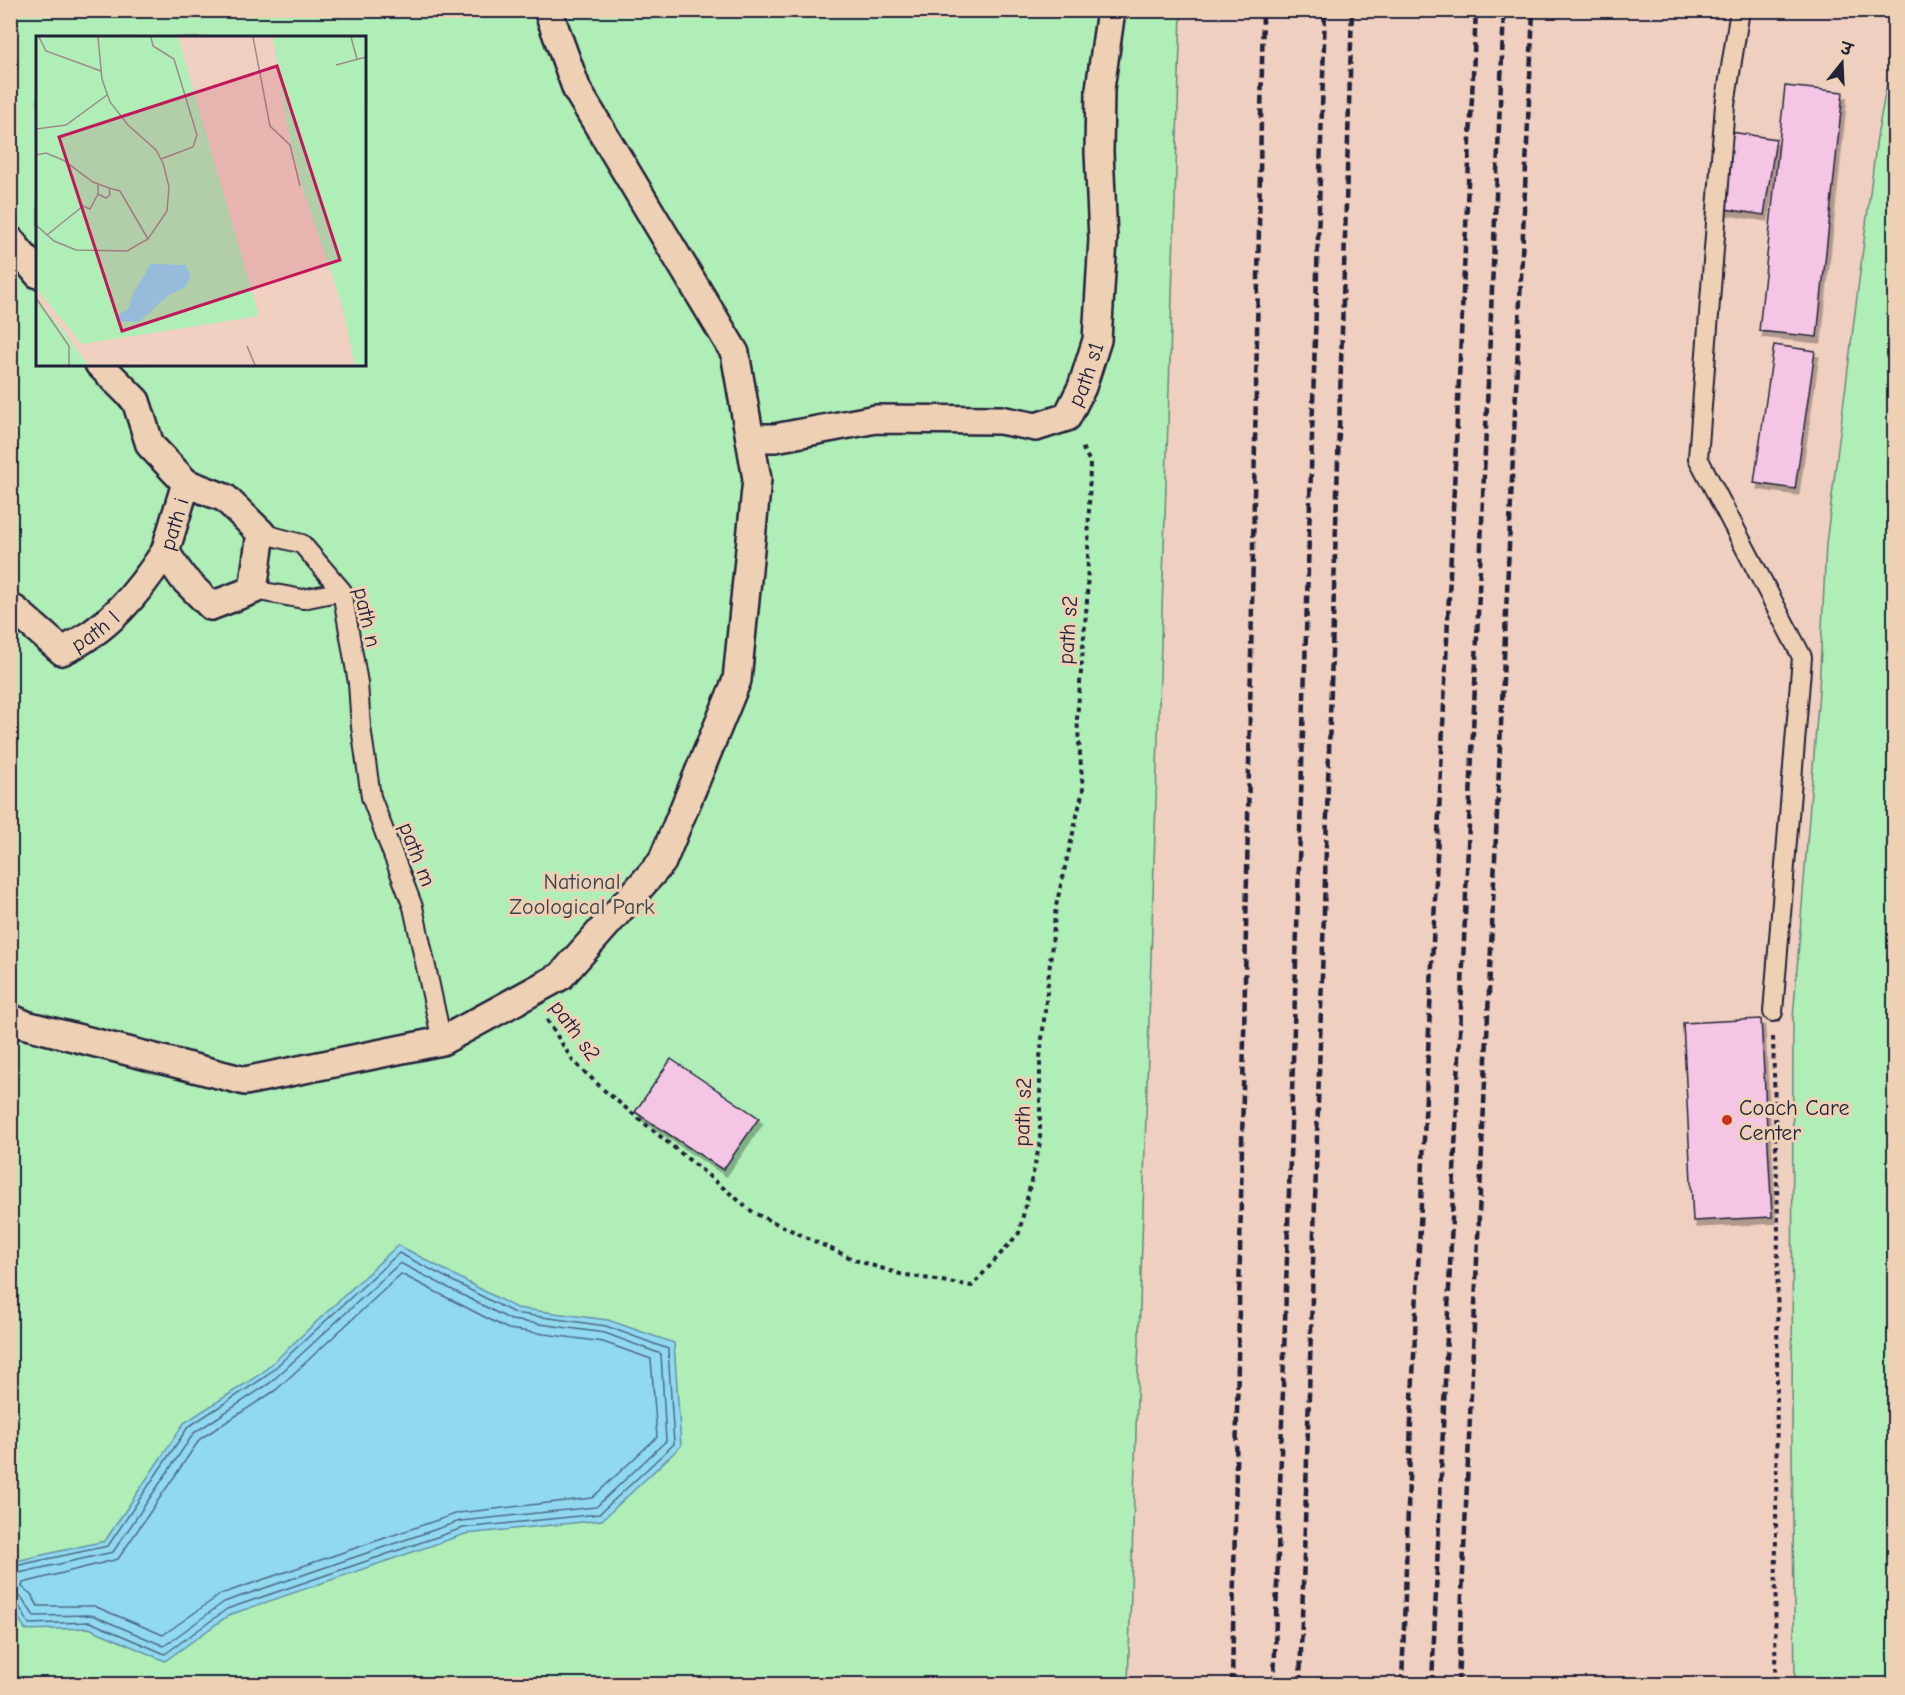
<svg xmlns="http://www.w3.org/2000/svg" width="1905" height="1695" font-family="'Comic Neue','Playpen Sans Deva',sans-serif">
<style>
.green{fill:#afeeb6;stroke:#688878;stroke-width:1.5;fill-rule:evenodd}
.water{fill:#90d9f1;stroke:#6490a8;stroke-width:1.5}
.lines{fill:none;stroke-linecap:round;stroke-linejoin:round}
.shore{stroke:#4e6b84;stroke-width:1.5}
.building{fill:#f5c5e6;stroke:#22223b;stroke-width:1.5;filter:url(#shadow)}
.service-casing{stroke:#22223b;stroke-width:22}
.pedestrian-casing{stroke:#22223b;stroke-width:32}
.path{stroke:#22223b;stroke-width:4;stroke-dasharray:4.5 4.5;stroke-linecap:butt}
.service{stroke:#eed1b5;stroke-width:18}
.pedestrian{stroke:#eed1b5;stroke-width:27}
.rail{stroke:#22223b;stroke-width:4.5;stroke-dasharray:9 4.5;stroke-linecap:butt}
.poi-dot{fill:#c8321e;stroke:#eed1b5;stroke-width:2}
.labels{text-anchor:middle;stroke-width:6;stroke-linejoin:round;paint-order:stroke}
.street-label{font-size:22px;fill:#22223b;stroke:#eed1b5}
.park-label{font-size:22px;fill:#37414d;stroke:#eed1b5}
.poi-label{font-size:22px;fill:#22223b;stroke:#eed1b5;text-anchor:start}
.inset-road{fill:none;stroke:#9d8a8a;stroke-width:1.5}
.view{fill:#c2185b;fill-opacity:0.15;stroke:#c2185b;stroke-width:3}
.inset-edge{fill:none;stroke:#22223b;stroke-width:3}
</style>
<defs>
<filter id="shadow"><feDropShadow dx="3.5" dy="6" stdDeviation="0" flood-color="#0004"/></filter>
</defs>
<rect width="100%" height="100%" fill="#efcfbf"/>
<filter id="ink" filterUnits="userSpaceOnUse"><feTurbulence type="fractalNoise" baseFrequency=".0167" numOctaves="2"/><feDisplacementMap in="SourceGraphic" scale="12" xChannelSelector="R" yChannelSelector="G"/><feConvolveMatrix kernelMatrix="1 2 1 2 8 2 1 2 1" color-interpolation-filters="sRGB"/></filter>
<g filter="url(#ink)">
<path class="green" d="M 11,11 L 1181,11 L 1128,1684 L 11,1684 ZM 38,38 L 364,38 L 364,364 L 38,364 Z
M 1894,45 L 1894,1684 L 1795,1684 L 1792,1449 L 1793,1019 L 1819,691 L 1826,544 L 1877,137 Z"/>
<path class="water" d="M 398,1245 L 516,1308 L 608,1320 L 674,1343 L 681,1446 L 602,1520 L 465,1534 L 229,1615 L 165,1661 L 89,1628 L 25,1630 L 11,1603 L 11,1562 L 105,1541 L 184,1423 L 262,1373 Z"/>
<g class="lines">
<path class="shore" d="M 401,1274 L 508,1329 L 603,1342 L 651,1359 L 657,1437 L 592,1498 L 458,1513 L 221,1594 L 163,1635 L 94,1606 L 38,1606 L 31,1594 L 22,1587 L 23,1583 L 118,1559 L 200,1439 L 276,1390 Z
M 10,1567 L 108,1546 L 188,1427 L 265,1377 L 399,1253 L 514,1313 L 606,1326 L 668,1349 L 674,1444 L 599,1514 L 463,1528 L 227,1609 L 165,1654 L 90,1622 L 29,1624 L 18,1604 L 10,1601
M 10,1575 L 113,1552 L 194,1433 L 270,1383 L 400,1263 L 511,1320 L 605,1333 L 661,1354 L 666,1441 L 596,1507 L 460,1521 L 224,1602 L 164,1646 L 92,1615 L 34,1616 L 22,1598 L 10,1594"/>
</g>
<path class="building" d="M 1785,86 L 1843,92 L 1817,337 L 1759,331 Z
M 1731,132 L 1776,139 L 1764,215 L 1719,208 Z
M 1774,345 L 1815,351 L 1795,489 L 1754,483 Z
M 1761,1019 L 1772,1217 L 1693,1221 L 1683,1023 Z
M 671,1059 L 759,1118 L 723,1170 L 635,1112 Z"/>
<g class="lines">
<defs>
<path id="service" d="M 1740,10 L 1725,105 L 1698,458 L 1802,657 L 1773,1012
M 261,533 L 302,544 L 342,591 L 358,683 L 361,727 L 371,797 L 413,907 L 442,1041
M 253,590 L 303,599 L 342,591"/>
<g id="pedestrian">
<path d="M 10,240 L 38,274"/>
<path id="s1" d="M 99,364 L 136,401 L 150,445 L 186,483 L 225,498 L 261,533 L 253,590 L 211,606 L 183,578 L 165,552 L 186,483"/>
<path id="s2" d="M 750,438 L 775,438 L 876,419 L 1000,420 L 1036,427 L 1067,417 L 1082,387 L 1097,340 L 1103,239 L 1099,152 L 1100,89 L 1111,10"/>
<path id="s3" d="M 10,611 L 15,610 L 62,651 C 108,630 138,593 165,552"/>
<path d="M 10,1018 L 26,1025 L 245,1081 L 442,1041 L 561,976 L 662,862 L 737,680 L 757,479 L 735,353 L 577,90 L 548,10"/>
</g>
</defs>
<use href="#service" class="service-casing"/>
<use href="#pedestrian" class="pedestrian-casing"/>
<path class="path" d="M 547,1020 L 573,1061 L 605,1091 L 754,1213 L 855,1260 L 900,1274 L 972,1286 L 1019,1233 L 1040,1143 L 1040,1058 L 1056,906 L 1083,790 L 1077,719 L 1087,601 L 1090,462 L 1081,445
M 1773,1037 L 1778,1221 L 1775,1684"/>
<use href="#service" class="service"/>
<use href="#pedestrian" class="pedestrian"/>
<path class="rail" d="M 1232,1684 L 1263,10
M 1274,1684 L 1325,10
M 1300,1684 L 1352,10
M 1402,1684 L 1411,1421 L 1476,10
M 1432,1684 L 1504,10
M 1458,1684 L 1533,10"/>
</g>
</g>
<circle class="poi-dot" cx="1727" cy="1120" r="6"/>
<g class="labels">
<g class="street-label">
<text dy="8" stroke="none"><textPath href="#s2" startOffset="368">path s1</textPath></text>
<text dy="8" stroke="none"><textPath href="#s1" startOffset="446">path i</textPath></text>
<text transform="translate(368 617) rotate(77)" y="8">path n</text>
<text dy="8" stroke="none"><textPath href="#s3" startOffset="106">path l</textPath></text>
<text transform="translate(1067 630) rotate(-86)" y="8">path s2</text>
<text transform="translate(418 854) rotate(69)" y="8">path m</text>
<text transform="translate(576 1030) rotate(54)" y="8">path s2</text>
<text transform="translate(1022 1112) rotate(-88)" y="8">path s2</text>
</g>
<g class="park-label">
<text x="582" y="889">National<tspan x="582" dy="25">Zoological Park</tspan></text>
</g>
<g class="poi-label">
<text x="1739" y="1115">Coach Care<tspan x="1739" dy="25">Center</tspan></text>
</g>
</g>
<g transform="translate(36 36)">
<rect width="330" height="330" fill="#efcfbf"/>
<path d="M 0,1 L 142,1 L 223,280 L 46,308 L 0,252 ZM 237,1 L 330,1 L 330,329 L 319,329 L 305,266 L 266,150 L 252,95 ZM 0,262 L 29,297 L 52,329 L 0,329 Z" fill="#afeeb6"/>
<path d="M 115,228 L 150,229 L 155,241 L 148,252 L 133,259 L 104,285 L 86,286 L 80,280 L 92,273 L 97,257 Z" fill="#90d9f1"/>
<path class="inset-road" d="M 3,1 L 10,15 L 65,35M 115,1 L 117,10 L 138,23 L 161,99 L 157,111 L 125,123M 217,1 L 234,90 L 254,109 L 264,150M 315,1 L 321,23M 300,29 L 330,21M 0,93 L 30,89 L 71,59M 0,119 L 10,117 L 27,124 L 57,146 L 73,152 L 74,159 L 70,162 L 62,158 L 62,149M 73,152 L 84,155 L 112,203M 0,189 L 18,205 L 40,214 L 91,215 L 112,203 L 131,175 L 133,151 L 127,127 L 120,114 L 92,89 L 74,66 L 66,43 L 62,1M 11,199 L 47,170 L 54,173 L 62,158M 0,262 L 33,310 L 33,329M 211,310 L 219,329"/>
<path class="view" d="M 241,30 L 304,224 L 86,295 L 23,101 Z"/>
<rect width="330" height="330" class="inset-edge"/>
</g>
<rect width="1905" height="1695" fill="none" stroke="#eed1b5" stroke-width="36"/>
<rect x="18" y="18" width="1869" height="1659" fill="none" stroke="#22223b" stroke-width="2" filter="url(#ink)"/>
<g transform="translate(1842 63) rotate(18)" stroke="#eed1b5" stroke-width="4.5" paint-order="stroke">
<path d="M0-4.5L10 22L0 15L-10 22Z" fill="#22223b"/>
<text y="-9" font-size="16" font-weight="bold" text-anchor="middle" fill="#22223b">उ</text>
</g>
</svg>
